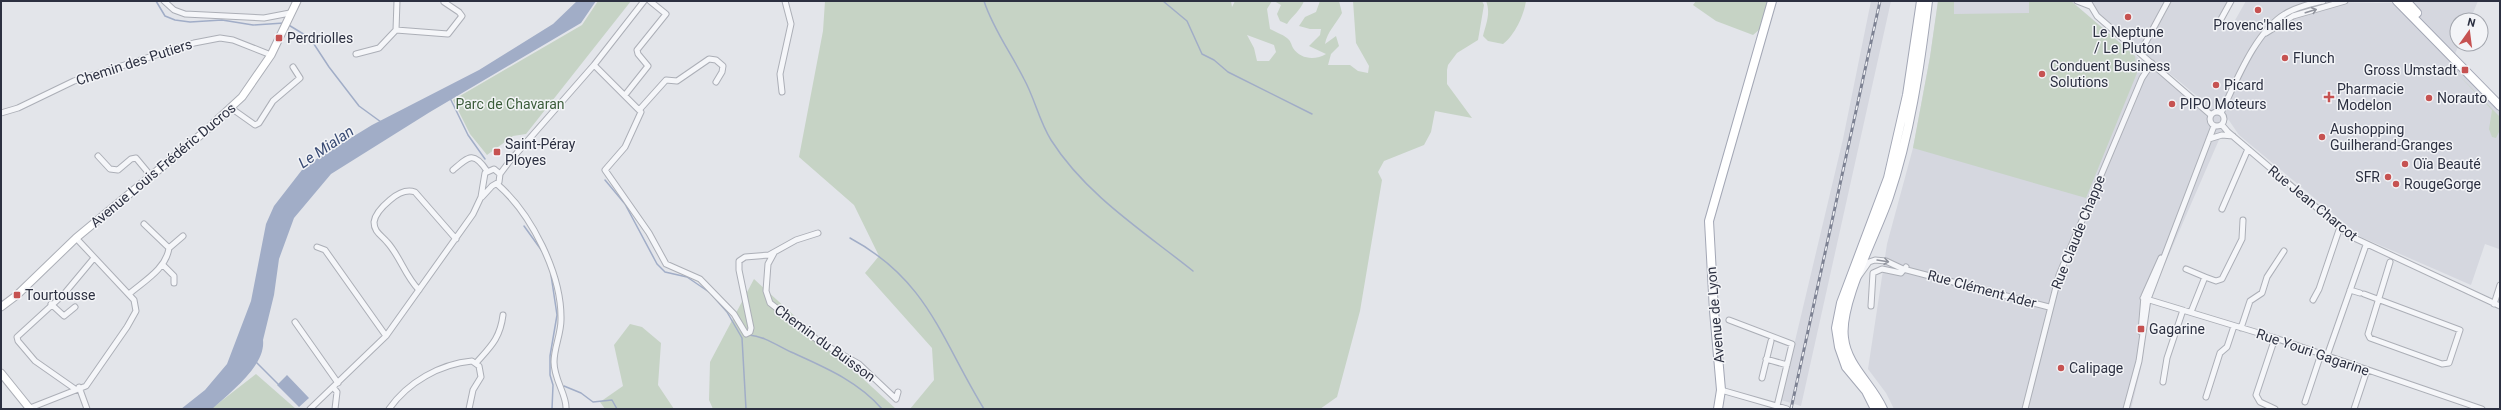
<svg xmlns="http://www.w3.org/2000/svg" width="2501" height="410" font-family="Roboto,sans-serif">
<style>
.built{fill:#d5d7df}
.green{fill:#c6d3c5;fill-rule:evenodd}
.water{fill:#a1adc7}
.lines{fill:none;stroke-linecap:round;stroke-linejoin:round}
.stream{stroke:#a1adc7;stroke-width:1.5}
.minor-casing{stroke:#acafb7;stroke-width:7}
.secondary-casing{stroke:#acafb7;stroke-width:9}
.primary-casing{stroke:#a3a7b5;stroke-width:10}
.minor{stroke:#f5f6f9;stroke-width:5}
.secondary{stroke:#fff;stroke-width:7}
.primary{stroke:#fff;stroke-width:8}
.rail-casing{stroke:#7d8293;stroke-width:3}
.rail{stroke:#f3f4f7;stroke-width:1.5;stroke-dasharray:4.5;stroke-linecap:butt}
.oneway{stroke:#90939d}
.poi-dot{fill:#c65251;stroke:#f3f4f7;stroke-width:1.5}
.labels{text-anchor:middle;stroke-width:3;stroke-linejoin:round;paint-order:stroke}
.poi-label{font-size:14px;fill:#2c3041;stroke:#f3f4f7;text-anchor:start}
.street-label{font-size:14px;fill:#2c3041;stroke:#f3f4f7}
.park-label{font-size:14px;fill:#3b5c3a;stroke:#f3f4f7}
.water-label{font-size:15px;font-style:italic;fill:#384a73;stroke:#f3f4f7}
</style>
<rect width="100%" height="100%" fill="#e3e5ea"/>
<path class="built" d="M 1871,1 L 1891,1 L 1801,406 L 1781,400 L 1843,139 Z
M 1938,1 L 2071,1 L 2142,61 L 2203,101 L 2082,1 L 2228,1 L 2216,23 L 2230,29 L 2246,1 L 2378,3 L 2478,1 L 2470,20 L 2457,20 L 2457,44 L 2459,44 L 2452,62 L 2500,109 L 2499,249 L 2485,244 L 2471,285 L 2361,237 L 2239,135 L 2228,119 L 2148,303 L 2141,368 L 2131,409 L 1894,409 L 1886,393 L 1868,369 L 1887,244 L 1913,148 L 1930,57 Z"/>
<path class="green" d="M 598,1 L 631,1 L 526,134 L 513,136 L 487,155 L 470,134 L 453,100 L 582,25 Z
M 825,1 L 1231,1 L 1232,7 L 1235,1 L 1272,1 L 1267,9 L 1270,29 C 1275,32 1282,34 1287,38 C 1291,41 1291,44 1293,48 C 1301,60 1316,60 1326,54 L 1309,46 L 1320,35 L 1321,29 L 1310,29 L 1299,26 L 1305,17 L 1316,12 L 1320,1 L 1339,1 L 1342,13 C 1336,24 1327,32 1325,44 L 1336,36 L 1339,46 L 1331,54 L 1328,65 L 1350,65 L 1358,71 L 1368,73 L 1369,66 L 1356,43 L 1353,1 L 1482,1 L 1484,5 L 1478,40 L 1457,53 L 1448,65 L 1447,70 L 1447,84 L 1472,118 L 1435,111 L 1431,132 L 1424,145 L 1384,161 L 1378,172 L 1382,180 L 1360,311 L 1337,397 L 1320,409 L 910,409 L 934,380 L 932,348 L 865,273 L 879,256 L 854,205 L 799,157 L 823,31 ZM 1247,35 L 1274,45 L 1276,52 L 1269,61 L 1257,61 L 1254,48 Z
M 1274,1 L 1304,1 C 1300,11 1293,15 1287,24 L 1280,21 L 1277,14 L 1281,5 Z
M 1486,1 L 1526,1 C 1524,15 1515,35 1503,44 L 1488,41 L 1483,36 C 1486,24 1491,13 1486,1 Z
M 1696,1 L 1772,1 L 1766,24 L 1753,35 L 1716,21 L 1693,5 Z
M 1938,1 L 1954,1 L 1954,14 L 2029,13 L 2029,1 L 2071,1 L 2135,56 L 2137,73 L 2086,198 L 1913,148 L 1930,57 Z
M 2451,67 L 2500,117 L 2500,130 L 2496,138 L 2492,137 L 2489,129 L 2492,110 Z
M 754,279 L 896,409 L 713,409 L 709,400 L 710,362 Z
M 630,324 L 642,327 L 661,343 L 658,385 L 674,409 L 605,409 L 600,402 L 623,386 L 614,345 Z
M 256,374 L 296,409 L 211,409 Z"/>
<path class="water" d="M 577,1 L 596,1 L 581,23 L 430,112 L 331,174 L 294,218 L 279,259 L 274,295 L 263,340 C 266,366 229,393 212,409 L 181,409 L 205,390 L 227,364 L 251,301 L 266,224 L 274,206 L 305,166 L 372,125 L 479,70 L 553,24 Z
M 287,375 L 309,398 L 299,407 L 277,385 Z"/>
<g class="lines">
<path class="stream" d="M 156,1 L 165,16 L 175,20 L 190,22 L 222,20 L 253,25 L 284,23
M 984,1 C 993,29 1011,53 1024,79 C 1035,99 1039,121 1051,140 C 1086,195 1143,231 1193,271
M 1163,1 L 1187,21 L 1202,54 L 1214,60 L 1228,72 L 1312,114
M 287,24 L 310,38 L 329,67 L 359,106 L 381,122
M 450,98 L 468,135 L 485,159
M 605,180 L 625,204 L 657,264 L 665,272 L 687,277 L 709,292
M 524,226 L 542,251
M 850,238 C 928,280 941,339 984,409
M 551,275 L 557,315 L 550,356 L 550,375 L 553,385 L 552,409
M 712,295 L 727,312 L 742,338 L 746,409
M 749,335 C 764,336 778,346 791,352 C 824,367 858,381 882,409
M 255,361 L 278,384
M 564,386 L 581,393 L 593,402 L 612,400 L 617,409"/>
<defs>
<path id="minor" d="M 164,1 L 174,10 L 185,14 L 264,18 L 290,13
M 397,1 L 396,30 L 448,34 L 462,16 L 459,12 L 444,2
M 2077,1 L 2090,6
M 2088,1 L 2097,16 L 2211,115
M 2220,21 L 2231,1
M 2266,33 L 2293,16 L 2345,1
M 2140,53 L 2168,1
M 356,54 L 379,48 L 396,30
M 594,65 L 641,112 L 625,147 L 605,170 L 649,233 L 666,264 L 700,279 L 734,314 L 746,334 L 750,332 L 751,328 L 739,270 L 739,261 L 745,257 L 769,255 L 796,240 L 818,233
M 782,92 L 780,74 L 791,24 L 785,1
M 625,95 L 648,66 L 638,54 L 637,50 L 666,14 L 650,1
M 231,108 L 255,125 L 259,123 L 273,101 L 300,78 L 293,67
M 640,109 L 666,80 L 677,81 L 709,59 L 716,60 L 723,66 L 722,72 L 716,82
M2210 119a7 7 0 1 1 14 0a7 7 0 1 1-14 0Z
M 1,113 L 18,108 L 74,81 L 194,43 L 220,38 L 233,40 L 271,55
M 2221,113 C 2236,82 2255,32 2285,14 C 2296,7 2310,4 2323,1
M 2222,125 L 2228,132 L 2350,236 L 2500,306
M 2209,139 L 2222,135 L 2233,136
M 98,156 L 110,169 L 118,170 L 131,159 L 136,158 L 151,176
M 453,170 C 469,156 474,151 487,171
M 497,184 C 531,213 562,274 561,320 C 561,334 554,348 554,362 C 554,380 567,395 566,409
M 482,197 L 492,186 L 499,182 L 500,174 L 509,162 L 594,65 L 644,1
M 2222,209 L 2248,149
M 317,247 L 325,250 L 386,336
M 169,248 L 183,236
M 774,253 L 768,264 L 766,291 L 770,303 L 820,342 L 859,364 L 896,399 L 898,392
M 163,265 L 174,276 L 174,283
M 2186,269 L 2205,277
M 1859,276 L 1869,262 L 1875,260 L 1886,261 L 1903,269 L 2049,307
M 419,290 C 405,276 400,256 387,242 C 381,235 374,232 374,222 C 375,214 384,205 390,200 C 397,194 406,189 415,192 L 456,239
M 2350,290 L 2360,293
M 129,294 C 144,281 166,269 169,248 L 144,224
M 2364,294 L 2460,330 L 2449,363 L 2442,364 L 2370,338 L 2368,334 L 2390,262
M 2143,298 L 2275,338 L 2482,409
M 2313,300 L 2319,289 L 2340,227
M 51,304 L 64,316 L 75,307
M 2494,304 L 2500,285
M 1871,306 L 1873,273 L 1882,269 L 1901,273 L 1906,267
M 2191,312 L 2205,277 L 2216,281 L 2222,279 L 2242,239 L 2243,220
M 1729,320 L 1792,344 L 1777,406
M 295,322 L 338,383
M 2241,328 L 2250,301 L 2262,293 L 2267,277 L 2284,251
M 2141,332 L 2144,296 L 2161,258
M 2275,338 L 2256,395 L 2260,402 L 2275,409
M 2327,356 L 2366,245
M 1766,359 L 1787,365
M 476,363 C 490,347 500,339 503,315
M 1762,378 L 1771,341
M 2163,382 L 2167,358 L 2183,310
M 79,387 L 87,409
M 333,387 L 337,392 L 335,409
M 75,389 L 35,361 L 18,341 L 17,337 L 64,294 L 94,258
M 1721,390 L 1787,409
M 2206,397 L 2220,353 L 2227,347 L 2234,326
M 2305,402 L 2321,354
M 30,408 L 86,386 L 127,327 L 136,311 L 134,300 L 76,238
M 310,409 L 386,336 L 473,214 L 481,197 L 485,173 L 494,169 L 500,174
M 389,409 C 408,382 440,364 472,361 L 479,366 L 481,377 L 473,390 L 469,409
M 2025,409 L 2059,275 L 2142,78 L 2152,63
M 2126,409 L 2139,361 L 2148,299 L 2214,126
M 2354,409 L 2367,370"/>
<path id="secondary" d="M 1,307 L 17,295 L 76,238 L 203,133 L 242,97 L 271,55 L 297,1
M 1,373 L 30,409"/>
<path id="primary" d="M 2397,1 L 2500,106
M 2406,1 L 2417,13
M 1718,409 L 1721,390 L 1714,311 L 1709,221 L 1772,1
M 1875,409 L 1866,391 L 1846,367 L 1839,347 L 1836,328 L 1841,303 L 1888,178 L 1907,95 L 1921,1
M 1883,409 C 1872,384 1847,366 1844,338 C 1839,303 1877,233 1889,197 C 1910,135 1920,67 1928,1"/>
</defs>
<use href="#minor" class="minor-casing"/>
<use href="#secondary" class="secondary-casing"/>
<use href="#primary" class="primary-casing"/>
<use href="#minor" class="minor"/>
<use href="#secondary" class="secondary"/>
<use href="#primary" class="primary"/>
<defs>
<path id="rail" d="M 1791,409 L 1880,1"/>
</defs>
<use href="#rail" class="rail-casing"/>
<use href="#rail" class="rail"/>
</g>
<defs><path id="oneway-shaft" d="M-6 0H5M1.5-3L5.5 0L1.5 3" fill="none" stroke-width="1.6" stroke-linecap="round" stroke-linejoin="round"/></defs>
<g class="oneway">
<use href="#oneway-shaft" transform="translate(2311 11) rotate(-17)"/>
<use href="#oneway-shaft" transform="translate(1883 261) rotate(9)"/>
</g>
<g class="poi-dot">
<circle cx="2258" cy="10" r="4"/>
<circle cx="2128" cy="17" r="4"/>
<rect x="275" y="34" width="8" height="8" rx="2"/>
<circle cx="2285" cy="58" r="4"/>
<rect x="2461" y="66" width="8" height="8" rx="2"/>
<circle cx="2042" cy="74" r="4"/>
<circle cx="2216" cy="85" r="4"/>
<path d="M2327 91h4v4h4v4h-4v4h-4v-4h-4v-4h4z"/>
<circle cx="2429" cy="98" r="4"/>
<circle cx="2172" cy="104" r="4"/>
<circle cx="2322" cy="137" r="4"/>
<rect x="493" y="148" width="8" height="8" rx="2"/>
<circle cx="2405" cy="164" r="4"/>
<circle cx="2388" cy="177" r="4"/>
<circle cx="2396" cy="184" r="4"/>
<rect x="13" y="291" width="8" height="8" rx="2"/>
<rect x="2137" y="325" width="8" height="8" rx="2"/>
<circle cx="2061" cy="368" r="4"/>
</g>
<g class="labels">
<g class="poi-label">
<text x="2258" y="30" text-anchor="middle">Provenc'halles</text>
<text x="2128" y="37" text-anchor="middle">Le Neptune<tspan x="2128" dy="16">/ Le Pluton</tspan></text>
<text x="287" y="43">Perdriolles</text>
<text x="2293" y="63">Flunch</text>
<text x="2050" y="71">Conduent Business<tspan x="2050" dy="16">Solutions</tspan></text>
<text x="2457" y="75" text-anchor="end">Gross Umstadt</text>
<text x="2224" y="90">Picard</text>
<text x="2337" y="94">Pharmacie<tspan x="2337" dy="16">Modelon</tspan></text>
<text x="2437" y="103">Norauto</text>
<text x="2180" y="109">PIPO Moteurs</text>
<text x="2330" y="134">Aushopping<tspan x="2330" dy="16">Guilherand-Granges</tspan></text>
<text x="505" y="149">Saint-Péray<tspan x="505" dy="16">Ployes</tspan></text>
<text x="2413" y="169">Oïa Beauté</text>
<text x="2380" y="182" text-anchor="end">SFR</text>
<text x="2404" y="189">RougeGorge</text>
<text x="25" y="300">Tourtousse</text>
<text x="2149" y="334">Gagarine</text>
<text x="2069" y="373">Calipage</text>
</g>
<g class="street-label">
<text transform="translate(134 62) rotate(-18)" y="5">Chemin des Putiers</text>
<text transform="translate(163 165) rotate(-40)" y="5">Avenue Louis Frédéric Ducros</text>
<text transform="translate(2313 203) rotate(39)" y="5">Rue Jean Charcot</text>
<text transform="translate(2078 232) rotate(-68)" y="5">Rue Claude Chappe</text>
<text transform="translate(1982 289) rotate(15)" y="5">Rue Clément Ader</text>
<text transform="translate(1715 315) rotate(-95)" y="5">Avenue de Lyon</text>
<text transform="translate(825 343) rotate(36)" y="5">Chemin du Buisson</text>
<text transform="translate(2313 352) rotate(19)" y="5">Rue Youri Gagarine</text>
</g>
<g class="park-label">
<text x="510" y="109">Parc de Chavaran</text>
</g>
<g class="water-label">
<text transform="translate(326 147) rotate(-34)" y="5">Le Mialan</text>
</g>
</g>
<rect width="2501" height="410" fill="none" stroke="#2c3041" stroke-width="4"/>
<g transform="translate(2469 32) rotate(14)"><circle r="19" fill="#f3f4f7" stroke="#a3a6ae"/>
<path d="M0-3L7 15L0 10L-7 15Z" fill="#c65251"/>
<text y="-6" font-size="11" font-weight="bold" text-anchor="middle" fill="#2c3041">N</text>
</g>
</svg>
